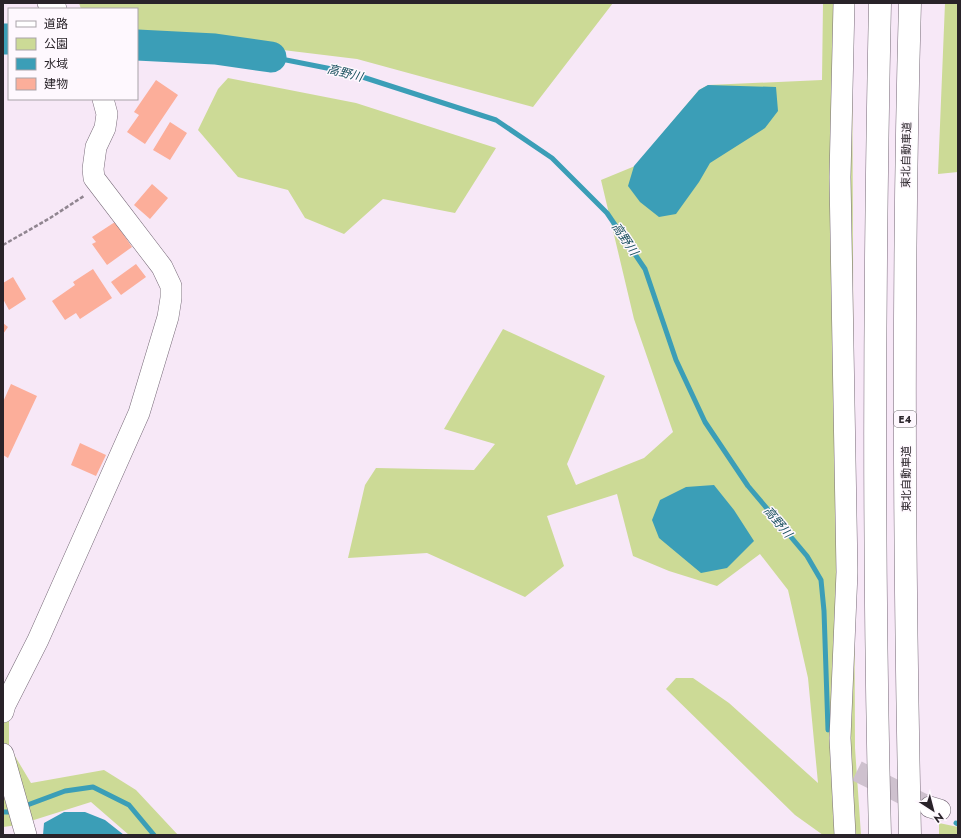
<svg xmlns="http://www.w3.org/2000/svg" width="961" height="838" font-family="Jost,'Noto Sans JP',sans-serif">
<style>
.green{fill:#ccda96}
.water{fill:#3b9eb7}
.lines{fill:none;stroke-linecap:round;stroke-linejoin:round}
.stream{stroke:#3b9eb7;stroke-width:5}
.river{stroke:#3b9eb7;stroke-width:31}
.building{fill:#fcae9a}
.minor-tunnel{stroke:#cec1ce;stroke-width:21;stroke-dasharray:21 10;stroke-linecap:butt}
.minor-casing{stroke:#786b79;stroke-width:22}
.highway-casing{stroke:#786b79;stroke-width:23}
.path{stroke:#908590;stroke-width:2.5;stroke-dasharray:4 2;stroke-linecap:butt}
.minor{stroke:#fff;stroke-width:21}
.highway{stroke:#fff;stroke-width:22}
.labels{text-anchor:middle;stroke-width:3;stroke-linejoin:round;paint-order:stroke}
.shield{fill:#fef8fe;stroke:#696369;stroke-width:1}
.shield-label{font-size:10px;font-weight:bold;fill:#292329}
.street-label{font-size:11px;fill:#292329;stroke:#fef8fe}
.water-label{font-size:12px;font-style:italic;fill:#184f5d;stroke:#fef8fe}
</style>
<rect width="100%" height="100%" fill="#f7e8f7"/>
<path class="green" d="M 79,3 L 613,3 L 533,107 L 357,59 L 141,33 L 137,32 L 137,9 L 81,9 Z
M 823,3 L 852,3 L 855,748 L 861,835 L 823,835 L 795,815 L 666,689 L 676,678 L 693,678 L 729,703 L 818,783 L 808,678 L 788,590 L 760,554 L 717,586 L 669,571 L 633,556 L 617,494 L 547,516 L 564,566 L 525,597 L 427,553 L 348,558 L 365,485 L 376,468 L 474,470 L 495,444 L 444,429 L 503,329 L 605,376 L 567,464 L 576,485 L 644,458 L 673,432 L 634,319 L 601,180 L 635,166 L 699,90 L 708,85 L 822,80 Z
M 945,3 L 958,3 L 958,172 L 938,174 Z
M 228,78 L 356,103 L 496,148 L 455,213 L 383,199 L 344,234 L 305,218 L 288,190 L 238,177 L 198,130 L 218,89 Z
M 3,714 L 9,718 L 9,746 L 31,783 L 104,770 L 136,790 L 178,835 L 129,835 L 91,802 L 18,825 L 3,827 Z
M 939,823 L 958,827 L 958,835 L 939,835 Z"/>
<path class="water" d="M 708,85 L 776,87 L 778,111 L 765,128 L 710,163 L 699,182 L 676,214 L 659,217 L 640,202 L 628,186 L 634,166 L 699,90 Z
M 714,485 L 734,510 L 754,541 L 727,568 L 701,573 L 659,538 L 652,520 L 660,500 L 686,487 Z
M 64,812 L 85,812 L 105,820 L 124,835 L 43,835 L 44,823 Z"/>
<g class="lines">
<path class="stream" d="M 271,57 L 347,72 L 496,120 L 552,158 L 607,213 L 645,269 L 676,360 L 705,422 L 748,486 L 807,556 L 821,580 L 824,611 L 828,730
M 22,807 L 65,791 L 93,787 L 129,805 L 154,835
M 3,812 L 8,812 L 15,809
M 956,823 L 958,824"/>
<path class="river" d="M 3,39 L 9,39
M 137,45 L 215,49 L 271,57"/>
</g>
<path class="building" d="M 156,80 L 178,95 L 145,144 L 127,132 L 139,115 L 134,112 Z
M 170,122 L 187,133 L 170,160 L 153,150 Z
M 152,184 L 168,198 L 150,219 L 134,205 Z
M 115,222 L 132,247 L 107,265 L 92,244 L 96,242 L 92,237 Z
M 136,264 L 146,277 L 121,295 L 111,282 Z
M 93,269 L 112,298 L 80,319 L 76,313 L 65,320 L 52,301 L 75,285 L 73,282 Z
M 13,277 L 26,299 L 9,310 L 3,299 L 3,283 Z
M 3,323 L 8,327 L 3,334 Z
M 11,384 L 37,396 L 8,458 L 3,455 L 3,402 Z
M 80,443 L 106,455 L 96,476 L 71,465 Z"/>
<g class="lines">
<path class="minor-tunnel" d="M 857,771 L 923,804"/>
<defs>
<path id="minor" d="M 48,3 L 56,9
M 844,3 L 840,177 L 847,572 L 840,738 L 845,835
M 3,712 L 5,705 L 38,640 L 139,413 L 168,317 L 171,298 L 171,286 L 162,267 L 94,178 L 93,169 L 96,147 L 105,128 L 107,114 L 103,99
M 3,754 L 26,835
M 930,807 L 940,810"/>
<path id="highway" d="M 910,3 C 902,280 904,558 910,835
M 880,835 C 873,558 874,280 880,3"/>
</defs>
<use href="#minor" class="minor-casing"/>
<use href="#highway" class="highway-casing"/>
<path class="path" d="M 3,245 L 50,218 L 84,196"/>
<use href="#minor" class="minor"/>
<use href="#highway" class="highway"/>
</g>
<g class="labels">
<rect class="shield" x="894" y="411" width="22" height="16" rx="3"/>
<g class="shield-label">
<text x="905" y="423">E4</text>
</g>
<g class="street-label">
<text transform="translate(906 155) rotate(-89)" y="4">東北自動車道</text>
<text transform="translate(906 479) rotate(-90)" y="4">東北自動車道</text>
</g>
<g class="water-label">
<text transform="translate(345 73) rotate(14)" y="4">高野川</text>
<text transform="translate(625 239) rotate(56)" y="4">高野川</text>
<text transform="translate(778 522) rotate(50)" y="4">高野川</text>
</g>
</g>
<rect width="961" height="838" fill="none" stroke="#292329" stroke-width="8"/>
<rect x="8" y="8" width="130" height="92" fill="#fef8fe" stroke="#a9a3a9"/>
<rect x="16" y="21" width="20" height="6" fill="#ffffff" stroke="#a9a3a9"/>
<text x="44" y="28" font-size="12" fill="#292329">道路</text>
<rect x="16" y="38" width="20" height="12" fill="#ccda96" stroke="#a9a3a9"/>
<text x="44" y="48" font-size="12" fill="#292329">公園</text>
<rect x="16" y="58" width="20" height="12" fill="#3b9eb7" stroke="#a9a3a9"/>
<text x="44" y="68" font-size="12" fill="#292329">水域</text>
<rect x="16" y="78" width="20" height="12" fill="#fcae9a" stroke="#a9a3a9"/>
<text x="44" y="88" font-size="12" fill="#292329">建物</text>
<g transform="translate(933 810) rotate(144)" stroke="#fef8fe" stroke-width="3" paint-order="stroke">
<path d="M0-3L7 15L0 10L-7 15Z" fill="#292329"/>
<text y="-6" font-size="11" font-weight="bold" text-anchor="middle" fill="#292329">N</text>
</g>
</svg>
